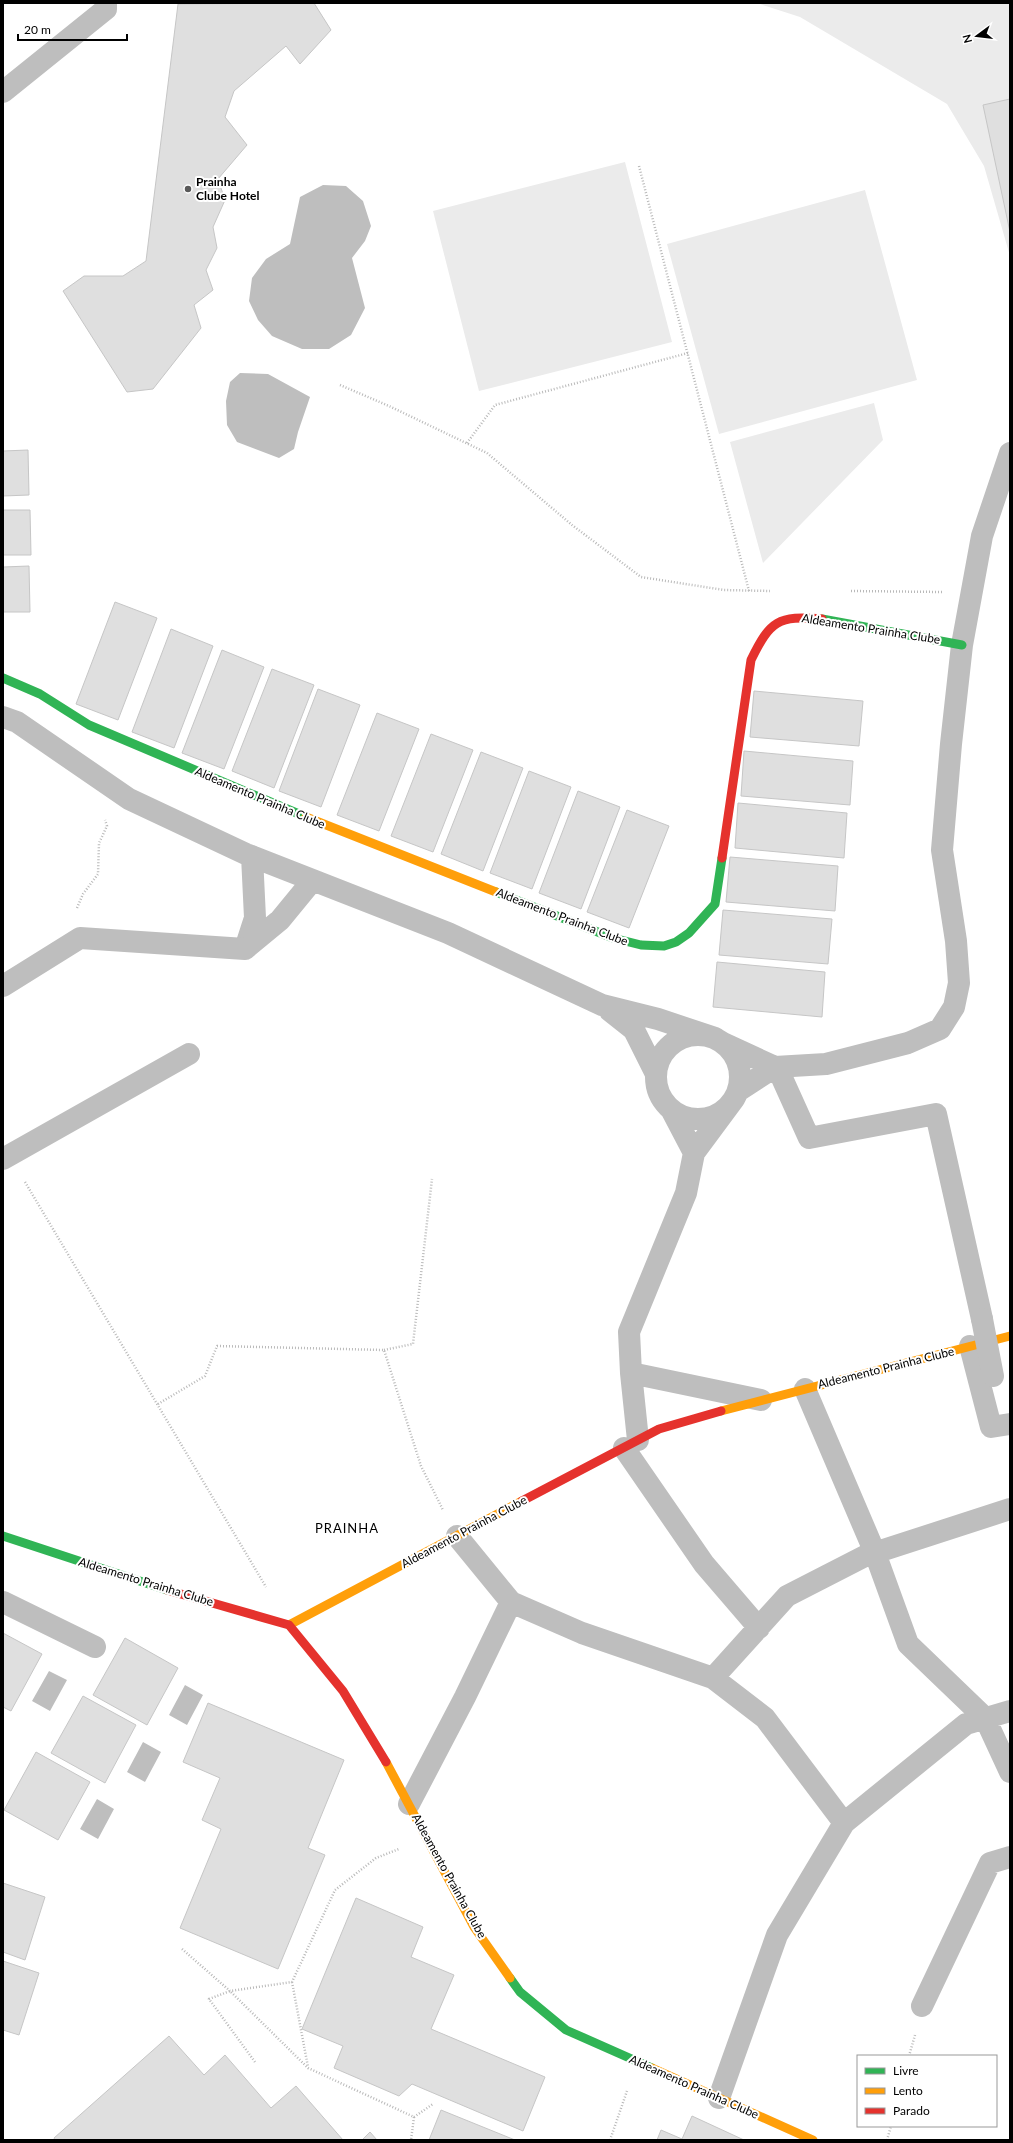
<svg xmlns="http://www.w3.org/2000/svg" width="1013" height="2143" font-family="Lato,sans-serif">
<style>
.green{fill:#ebebeb}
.water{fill:#bebebe}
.building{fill:#dfdfdf;stroke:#c6c6c6}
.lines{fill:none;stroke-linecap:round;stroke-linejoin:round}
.path{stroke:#b9b9b9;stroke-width:2.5;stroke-dasharray:1 2;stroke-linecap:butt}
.street{stroke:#bebebe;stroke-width:22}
.fast{stroke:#30b455;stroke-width:9}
.slow{stroke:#ff9f0a;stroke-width:9}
.jam{stroke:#e5322d;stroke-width:9}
.street-bridge{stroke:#bebebe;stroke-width:22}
.poi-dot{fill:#595959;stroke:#fff;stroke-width:1.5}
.labels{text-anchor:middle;stroke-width:4;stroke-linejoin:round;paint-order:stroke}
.poi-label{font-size:12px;font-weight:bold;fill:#000;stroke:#fff;text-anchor:start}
.street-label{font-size:12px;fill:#000;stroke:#fff}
.neighbourhood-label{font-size:13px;letter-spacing:1px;fill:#000;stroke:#fff}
</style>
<rect width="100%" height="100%" fill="#fff"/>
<path class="green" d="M 757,3 L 1010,3 L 1010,256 L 984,166 L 947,104 L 800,17 Z
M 625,162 L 672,342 L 479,391 L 433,211 Z
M 865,190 L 917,380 L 719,434 L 667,244 Z
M 874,403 L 883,440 L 763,563 L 730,442 Z"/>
<path class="water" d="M 323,185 L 346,186 L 363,201 L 371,226 L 365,241 L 352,258 L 365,308 L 351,335 L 329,349 L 302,349 L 272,336 L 258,320 L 249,301 L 252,278 L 266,259 L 290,244 L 300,197 Z
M 240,373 L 268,374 L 310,397 L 298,432 L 294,449 L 279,458 L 237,442 L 227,425 L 226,401 L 230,382 Z
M 49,1671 L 67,1680 L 50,1711 L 32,1701 Z
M 185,1685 L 203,1695 L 187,1725 L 169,1715 Z
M 143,1742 L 161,1752 L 145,1782 L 127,1772 Z
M 97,1799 L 114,1809 L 98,1839 L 80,1829 Z"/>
<path class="building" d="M 314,3 L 331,30 L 300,64 L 286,46 L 234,91 L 225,117 L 247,145 L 218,179 L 225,200 L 213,227 L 217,248 L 206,270 L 213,290 L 194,305 L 201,328 L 153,389 L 127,392 L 63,291 L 84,276 L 123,276 L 146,261 L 178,4 Z
M 1010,99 L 1010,232 L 983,105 Z
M 28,450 L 29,495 L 3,496 L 3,451 Z
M 3,510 L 30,510 L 31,555 L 3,555 Z
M 29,566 L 30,612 L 3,612 L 3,567 Z
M 115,602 L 157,618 L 118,720 L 76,704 Z
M 171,629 L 213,646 L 174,748 L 132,732 Z
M 222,650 L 264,667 L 224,769 L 182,753 Z
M 272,669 L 314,685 L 274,788 L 232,771 Z
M 318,689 L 360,705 L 321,807 L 279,791 Z
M 754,691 L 863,701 L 859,746 L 750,737 Z
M 377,713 L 419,729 L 379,831 L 337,815 Z
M 431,734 L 473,750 L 433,852 L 391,836 Z
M 744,751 L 853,761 L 850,805 L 741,796 Z
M 481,752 L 523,768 L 483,871 L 441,854 Z
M 529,771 L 571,787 L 532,889 L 490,873 Z
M 578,791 L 620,807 L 581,909 L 539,893 Z
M 738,803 L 847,813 L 844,858 L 735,848 Z
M 627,810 L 669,826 L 629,928 L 587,912 Z
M 730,857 L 838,866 L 835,911 L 726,902 Z
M 723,910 L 832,919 L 828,964 L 719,955 Z
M 717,962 L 825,972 L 822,1017 L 713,1007 Z
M 3,1633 L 42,1654 L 11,1711 L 3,1707 Z
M 125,1638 L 178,1668 L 147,1725 L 93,1695 Z
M 83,1696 L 136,1725 L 105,1783 L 51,1753 Z
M 208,1703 L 344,1760 L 308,1848 L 325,1855 L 278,1969 L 180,1928 L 221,1829 L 202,1820 L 220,1778 L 183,1762 Z
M 36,1752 L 90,1782 L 58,1840 L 4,1810 Z
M 3,1883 L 45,1897 L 25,1960 L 3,1952 Z
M 356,1898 L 423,1927 L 411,1957 L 454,1975 L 431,2029 L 545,2077 L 523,2131 L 412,2084 L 399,2096 L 334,2068 L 343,2046 L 302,2029 Z
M 3,1961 L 39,1973 L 19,2035 L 3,2030 Z
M 169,2036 L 204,2075 L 225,2055 L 271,2108 L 296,2086 L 343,2140 L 55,2140 L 54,2138 Z
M 441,2110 L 515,2140 L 429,2140 Z
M 692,2116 L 744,2140 L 657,2140 L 661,2130 L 682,2139 Z
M 370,2132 L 377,2140 L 362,2140 Z"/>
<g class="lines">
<path class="path" d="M 639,166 L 749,591
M 340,385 L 389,406 L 487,453 L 572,525 L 641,577 L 724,590 L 770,591
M 467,443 L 495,405 L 688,353
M 851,591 L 942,592
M 77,908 L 83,894 L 98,874 L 99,843 L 107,826 L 105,820
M 25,1182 L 266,1587
M 384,1350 L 413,1344 L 432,1179
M 158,1404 L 205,1376 L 217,1346 L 384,1350 L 421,1466 L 443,1510
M 182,1949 L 230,1991 L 292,1982 L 335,1890 L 376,1858 L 399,1849
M 292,1982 L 308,2067
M 909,2056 L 915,2035
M 255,2062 L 209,1999 L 230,1991 L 308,2068 L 414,2117 L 411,2140
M 414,2117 L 433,2104
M 610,2140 L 627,2091
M 887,2140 L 891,2126"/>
<path class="street" d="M 3,92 L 106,9 L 106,3
M 3,717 L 17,722 L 129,799 L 246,854 L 448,933 L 602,1005 L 658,1019 L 715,1038
M 245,949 L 255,918 L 252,856
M 3,986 L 80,938 L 245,949 L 280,920 L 312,881
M 610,1011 L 634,1030 L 655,1072
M656 1077a42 42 0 1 1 84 0a42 42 0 1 1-84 0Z
M 723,1043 L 775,1067 L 826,1064 L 908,1043 L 940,1029 L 954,1007 L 959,983 L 956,941 L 942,850 L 951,744 L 962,645 L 982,536 L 1010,453
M 777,1067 L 809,1138 L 936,1114 L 982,1319
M 738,1091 L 775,1067
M 672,1111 L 694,1153
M 3,1159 L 189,1054
M 970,1346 L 991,1427 L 1010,1424
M 631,1373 L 761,1400
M 805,1389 L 875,1553 L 908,1644 L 985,1718 L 1010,1772
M 638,1440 L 631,1373 L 629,1332 L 686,1193 L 694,1153 L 734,1099
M 624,1448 L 704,1564 L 759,1628
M 457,1536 L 511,1602 L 582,1633 L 713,1678
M 3,1602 L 95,1647
M 409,1804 L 465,1697 L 511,1602
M 844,1823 L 765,1718 L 713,1678 L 787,1596 L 865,1556 L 1010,1509
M 922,2006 L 990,1863 L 1010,1857
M 719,2098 L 777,1935 L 844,1823 L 966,1724 L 1010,1711"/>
<path class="fast" d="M 822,619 L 962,645
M 3,678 L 40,694 L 89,725 L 306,817
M 496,892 L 613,938 L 641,945 L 664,946 L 676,942 L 689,933 L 715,904 L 722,858
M 3,1536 L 167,1590
M 510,1978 L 520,1992 L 566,2030 L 652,2068"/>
<path class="slow" d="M 306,817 L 496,892
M 721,1411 L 1010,1336
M 289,1625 L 522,1501
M 386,1762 L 474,1927 L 510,1978
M 652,2068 L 813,2140"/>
<path class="jam" d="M 722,858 L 751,660 C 770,621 778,615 822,619
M 522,1501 L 659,1429 L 721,1411
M 167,1590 L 289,1625 L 343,1691 L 386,1762"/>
<path class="street-bridge" d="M 982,1319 L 993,1376"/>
</g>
<circle class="poi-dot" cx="188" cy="189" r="4"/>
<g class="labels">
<g class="poi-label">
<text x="196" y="186">Prainha<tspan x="196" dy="14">Clube Hotel</tspan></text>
</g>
<g class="street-label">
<text transform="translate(871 629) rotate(9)" y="4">Aldeamento Prainha Clube</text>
<text transform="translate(260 798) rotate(23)" y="4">Aldeamento Prainha Clube</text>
<text transform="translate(562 917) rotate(21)" y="4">Aldeamento Prainha Clube</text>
<text transform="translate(886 1368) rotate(-14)" y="4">Aldeamento Prainha Clube</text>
<text transform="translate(464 1532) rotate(-28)" y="4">Aldeamento Prainha Clube</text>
<text transform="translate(146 1582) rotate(17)" y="4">Aldeamento Prainha Clube</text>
<text transform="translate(449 1876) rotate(61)" y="4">Aldeamento Prainha Clube</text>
<text transform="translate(694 2087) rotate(24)" y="4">Aldeamento Prainha Clube</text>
</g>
<g class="neighbourhood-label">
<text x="347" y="1533">PRAINHA</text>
</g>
</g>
<rect width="1013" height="2143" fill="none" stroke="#000000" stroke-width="8"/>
<rect x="857" y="2055" width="140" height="72" fill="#ffffff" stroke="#999999"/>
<rect x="865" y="2068" width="20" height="6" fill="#30b455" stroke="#999999"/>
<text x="893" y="2075" font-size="12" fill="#000000">Livre</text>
<rect x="865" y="2088" width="20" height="6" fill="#ff9f0a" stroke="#999999"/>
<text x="893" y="2095" font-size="12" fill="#000000">Lento</text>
<rect x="865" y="2108" width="20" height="6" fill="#e5322d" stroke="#999999"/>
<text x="893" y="2115" font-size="12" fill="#000000">Parado</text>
<g transform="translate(977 36) rotate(255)" stroke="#ffffff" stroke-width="3" paint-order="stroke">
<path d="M0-3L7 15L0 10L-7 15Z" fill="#000000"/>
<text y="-6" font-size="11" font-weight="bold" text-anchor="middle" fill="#000000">N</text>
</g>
<path d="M18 34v6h109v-6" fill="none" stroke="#000000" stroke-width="2"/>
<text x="24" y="34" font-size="12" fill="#000000" stroke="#ffffff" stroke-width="3" paint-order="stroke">20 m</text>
</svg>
